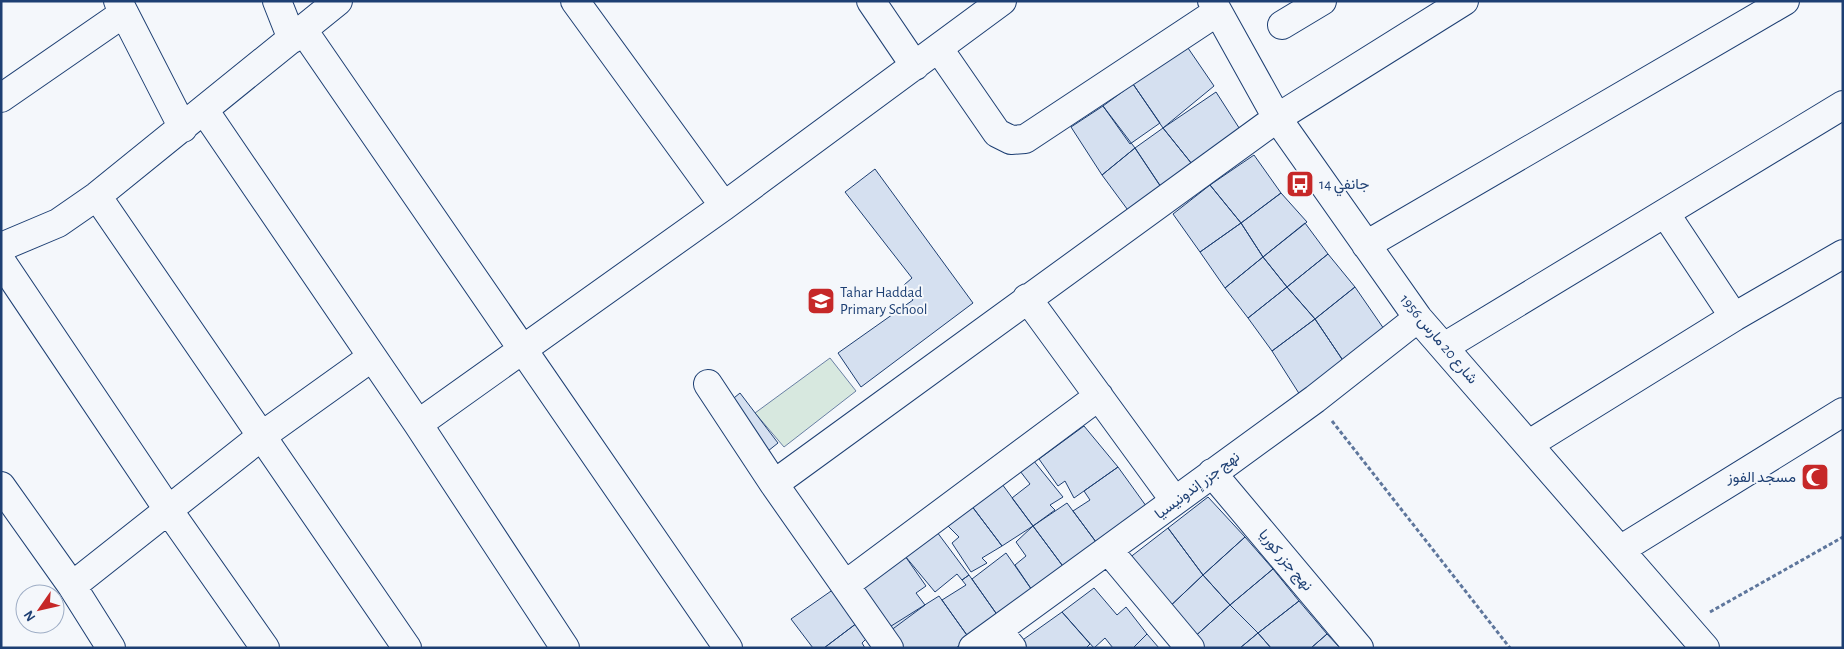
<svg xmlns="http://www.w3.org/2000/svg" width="1844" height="649" font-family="'Alegreya Sans',Vazirmatn,sans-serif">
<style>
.green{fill:#d7e8df;stroke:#687fa3}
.building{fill:#d5e0f0;stroke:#1d3f73}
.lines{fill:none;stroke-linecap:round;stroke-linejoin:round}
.minor-casing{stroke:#1d3f73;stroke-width:30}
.path{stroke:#5e769c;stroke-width:3;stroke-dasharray:4 2.5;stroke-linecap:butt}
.minor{stroke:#f4f7fb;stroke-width:28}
.labels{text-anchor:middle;stroke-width:4;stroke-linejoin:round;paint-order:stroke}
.poi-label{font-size:15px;fill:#1d3f73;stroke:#f4f7fb;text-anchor:start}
.street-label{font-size:15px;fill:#1d3f73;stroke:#f4f7fb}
</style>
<rect width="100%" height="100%" fill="#f4f7fb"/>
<path class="green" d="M 830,358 L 856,391 L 784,447 L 755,413 Z"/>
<path class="building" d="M 1188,48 L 1214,86 L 1163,128 L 1133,84 Z
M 1133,84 L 1160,123 L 1130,144 L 1103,106 Z
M 1216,92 L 1243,134 L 1196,169 L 1163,128 Z
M 1103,106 L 1135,148 L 1102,175 L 1071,127 Z
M 1163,128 L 1196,169 L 1165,193 L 1135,148 Z
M 1135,148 L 1165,193 L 1133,217 L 1102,175 Z
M 1254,155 L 1281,193 L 1241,223 L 1210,185 Z
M 875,169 L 973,303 L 861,387 L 838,353 L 913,300 L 904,285 L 912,278 L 845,192 Z
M 1210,185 L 1241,223 L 1200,252 L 1173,214 Z
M 1281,193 L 1307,222 L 1263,257 L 1241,223 Z
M 1241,223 L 1263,257 L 1225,288 L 1200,252 Z
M 1305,223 L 1328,254 L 1287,287 L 1263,257 Z
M 1328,254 L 1355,287 L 1315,319 L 1287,287 Z
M 1263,257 L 1287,287 L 1248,318 L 1225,288 Z
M 1287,287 L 1315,319 L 1272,351 L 1248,318 Z
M 1355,287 L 1384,329 L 1344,362 L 1315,319 Z
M 1315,319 L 1344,362 L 1300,395 L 1272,351 Z
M 740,393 L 778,443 L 763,455 L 723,407 Z
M 1084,426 L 1118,467 L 1074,498 L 1065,481 L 1058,486 L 1039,459 Z
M 1033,460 L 1063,497 L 1050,505 L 1055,510 L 1033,526 L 1012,498 L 1030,484 L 1020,471 Z
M 1118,467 L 1149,510 L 1099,546 L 1073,511 L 1090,500 L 1084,491 Z
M 1002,484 L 1033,526 L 1002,546 L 971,505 Z
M 1208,497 L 1245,537 L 1203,575 L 1168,528 Z
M 1067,503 L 1099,546 L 1065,569 L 1033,526 Z
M 971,505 L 1002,546 L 982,558 L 987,563 L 971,572 L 952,543 L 959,537 L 948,526 Z
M 1033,526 L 1065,569 L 1034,593 L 1015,565 L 1026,556 L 1016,542 Z
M 1168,528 L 1203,575 L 1165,611 L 1124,562 Z
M 937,532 L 969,575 L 962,580 L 957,574 L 935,592 L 905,556 Z
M 1245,537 L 1273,569 L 1230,605 L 1203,575 Z
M 1006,553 L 1034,593 L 998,616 L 972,579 Z
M 905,556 L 926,586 L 916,593 L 925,605 L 890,631 L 857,588 Z
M 1273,569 L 1299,601 L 1258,633 L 1230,605 Z
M 969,575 L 998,616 L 969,638 L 942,600 L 966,585 L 962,580 Z
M 1203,575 L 1230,605 L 1191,640 L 1165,611 Z
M 1094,588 L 1117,615 L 1126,607 L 1147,634 L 1133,648 L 1113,648 L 1105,638 L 1094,648 L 1062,612 Z
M 834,589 L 857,623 L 824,648 L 813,648 L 791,619 Z
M 939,596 L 969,638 L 956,648 L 902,648 L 888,628 Z
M 1299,601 L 1327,634 L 1311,648 L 1271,648 L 1258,633 Z
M 1230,605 L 1258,633 L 1240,648 L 1198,648 L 1191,640 Z
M 1062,612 L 1090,644 L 1086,648 L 1020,648 L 1017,644 Z
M 857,623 L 869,636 L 862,643 L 865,648 L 824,648 Z
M 1258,633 L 1271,648 L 1240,648 Z
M 1147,634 L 1159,648 L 1133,648 Z
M 1327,634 L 1340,648 L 1311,648 Z"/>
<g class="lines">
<defs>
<path id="minor" d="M 118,1 L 183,128
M 277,1 L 292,39
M 575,1 L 724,206
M 871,1 L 915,66
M 1212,1 L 1277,118 L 1418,318 L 1705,648
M 1282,25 L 1322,1
M 303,30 L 728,648
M 939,49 L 997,133 L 1011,140 L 1025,139 L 1217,12
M 1,98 L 124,13
M 204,110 L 418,424 L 565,648
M 97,196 L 407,648
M 1665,213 L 1734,317
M 1366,245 L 1785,1
M 1,247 L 58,223 L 97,196 L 338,1
M 1,261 L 169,511 L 265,648
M 1027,298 L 1175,501
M 1444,347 L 1843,105
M 708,384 L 774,484 L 889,648
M 418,424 L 724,206 L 1002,1
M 1529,444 L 1734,317 L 1843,254
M 1212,473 L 1359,648
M 774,484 L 1277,118 L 1464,1
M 1,486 L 72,586 L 111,648
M 1620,550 L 1843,412
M 1109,551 L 1190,648
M 845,585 L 1099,396
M 72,586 L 263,435 L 372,357
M 998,631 L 1012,648
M 973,648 L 1315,399 L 1418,318"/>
</defs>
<use href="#minor" class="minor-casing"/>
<path class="path" d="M 1332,421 L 1510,648
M 1710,612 L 1843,537"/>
<use href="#minor" class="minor"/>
</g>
<defs>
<symbol id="bus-square" viewBox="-11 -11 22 22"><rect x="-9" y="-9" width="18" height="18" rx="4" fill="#c62828" stroke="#f4f7fb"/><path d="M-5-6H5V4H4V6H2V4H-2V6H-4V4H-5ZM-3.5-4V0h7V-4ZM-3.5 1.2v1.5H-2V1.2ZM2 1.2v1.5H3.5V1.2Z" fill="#fff"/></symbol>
<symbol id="school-square" viewBox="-11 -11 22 22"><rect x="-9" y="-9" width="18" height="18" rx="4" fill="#c62828" stroke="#f4f7fb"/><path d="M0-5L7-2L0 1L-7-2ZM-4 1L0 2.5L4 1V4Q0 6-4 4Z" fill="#fff"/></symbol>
<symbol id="mosque-square" viewBox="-11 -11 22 22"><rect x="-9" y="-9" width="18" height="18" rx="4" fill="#c62828" stroke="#f4f7fb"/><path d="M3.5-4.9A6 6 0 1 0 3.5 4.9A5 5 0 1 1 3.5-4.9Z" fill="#fff"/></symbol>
</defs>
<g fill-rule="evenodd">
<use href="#bus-square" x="1284" y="168" width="32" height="32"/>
<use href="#school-square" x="805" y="285" width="32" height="32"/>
<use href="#mosque-square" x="1799" y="461" width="32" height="32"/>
</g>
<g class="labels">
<g class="poi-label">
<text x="1319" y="189">14 جانفي</text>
<text x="840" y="297">Tahar Haddad<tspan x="840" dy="17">Primary School</tspan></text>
<text x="1796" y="482" text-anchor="end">مسجد الفوز</text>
</g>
<g class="street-label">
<text transform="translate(1439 339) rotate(50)" y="5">شارع 20 مارس 1956</text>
<text transform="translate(1197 485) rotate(-37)" y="5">نهج جزر إندونيسيا</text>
<text transform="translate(1286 560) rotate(50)" y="5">نهج جزر كوريا</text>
</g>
</g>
<rect width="1844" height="649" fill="none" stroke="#1d3f73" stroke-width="5"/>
<g transform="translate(40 609) rotate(236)"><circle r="24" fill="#f4f7fb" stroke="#9eadc5"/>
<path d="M0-4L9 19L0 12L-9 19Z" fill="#c62828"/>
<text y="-8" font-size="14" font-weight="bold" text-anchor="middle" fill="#1d3f73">N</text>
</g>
</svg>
